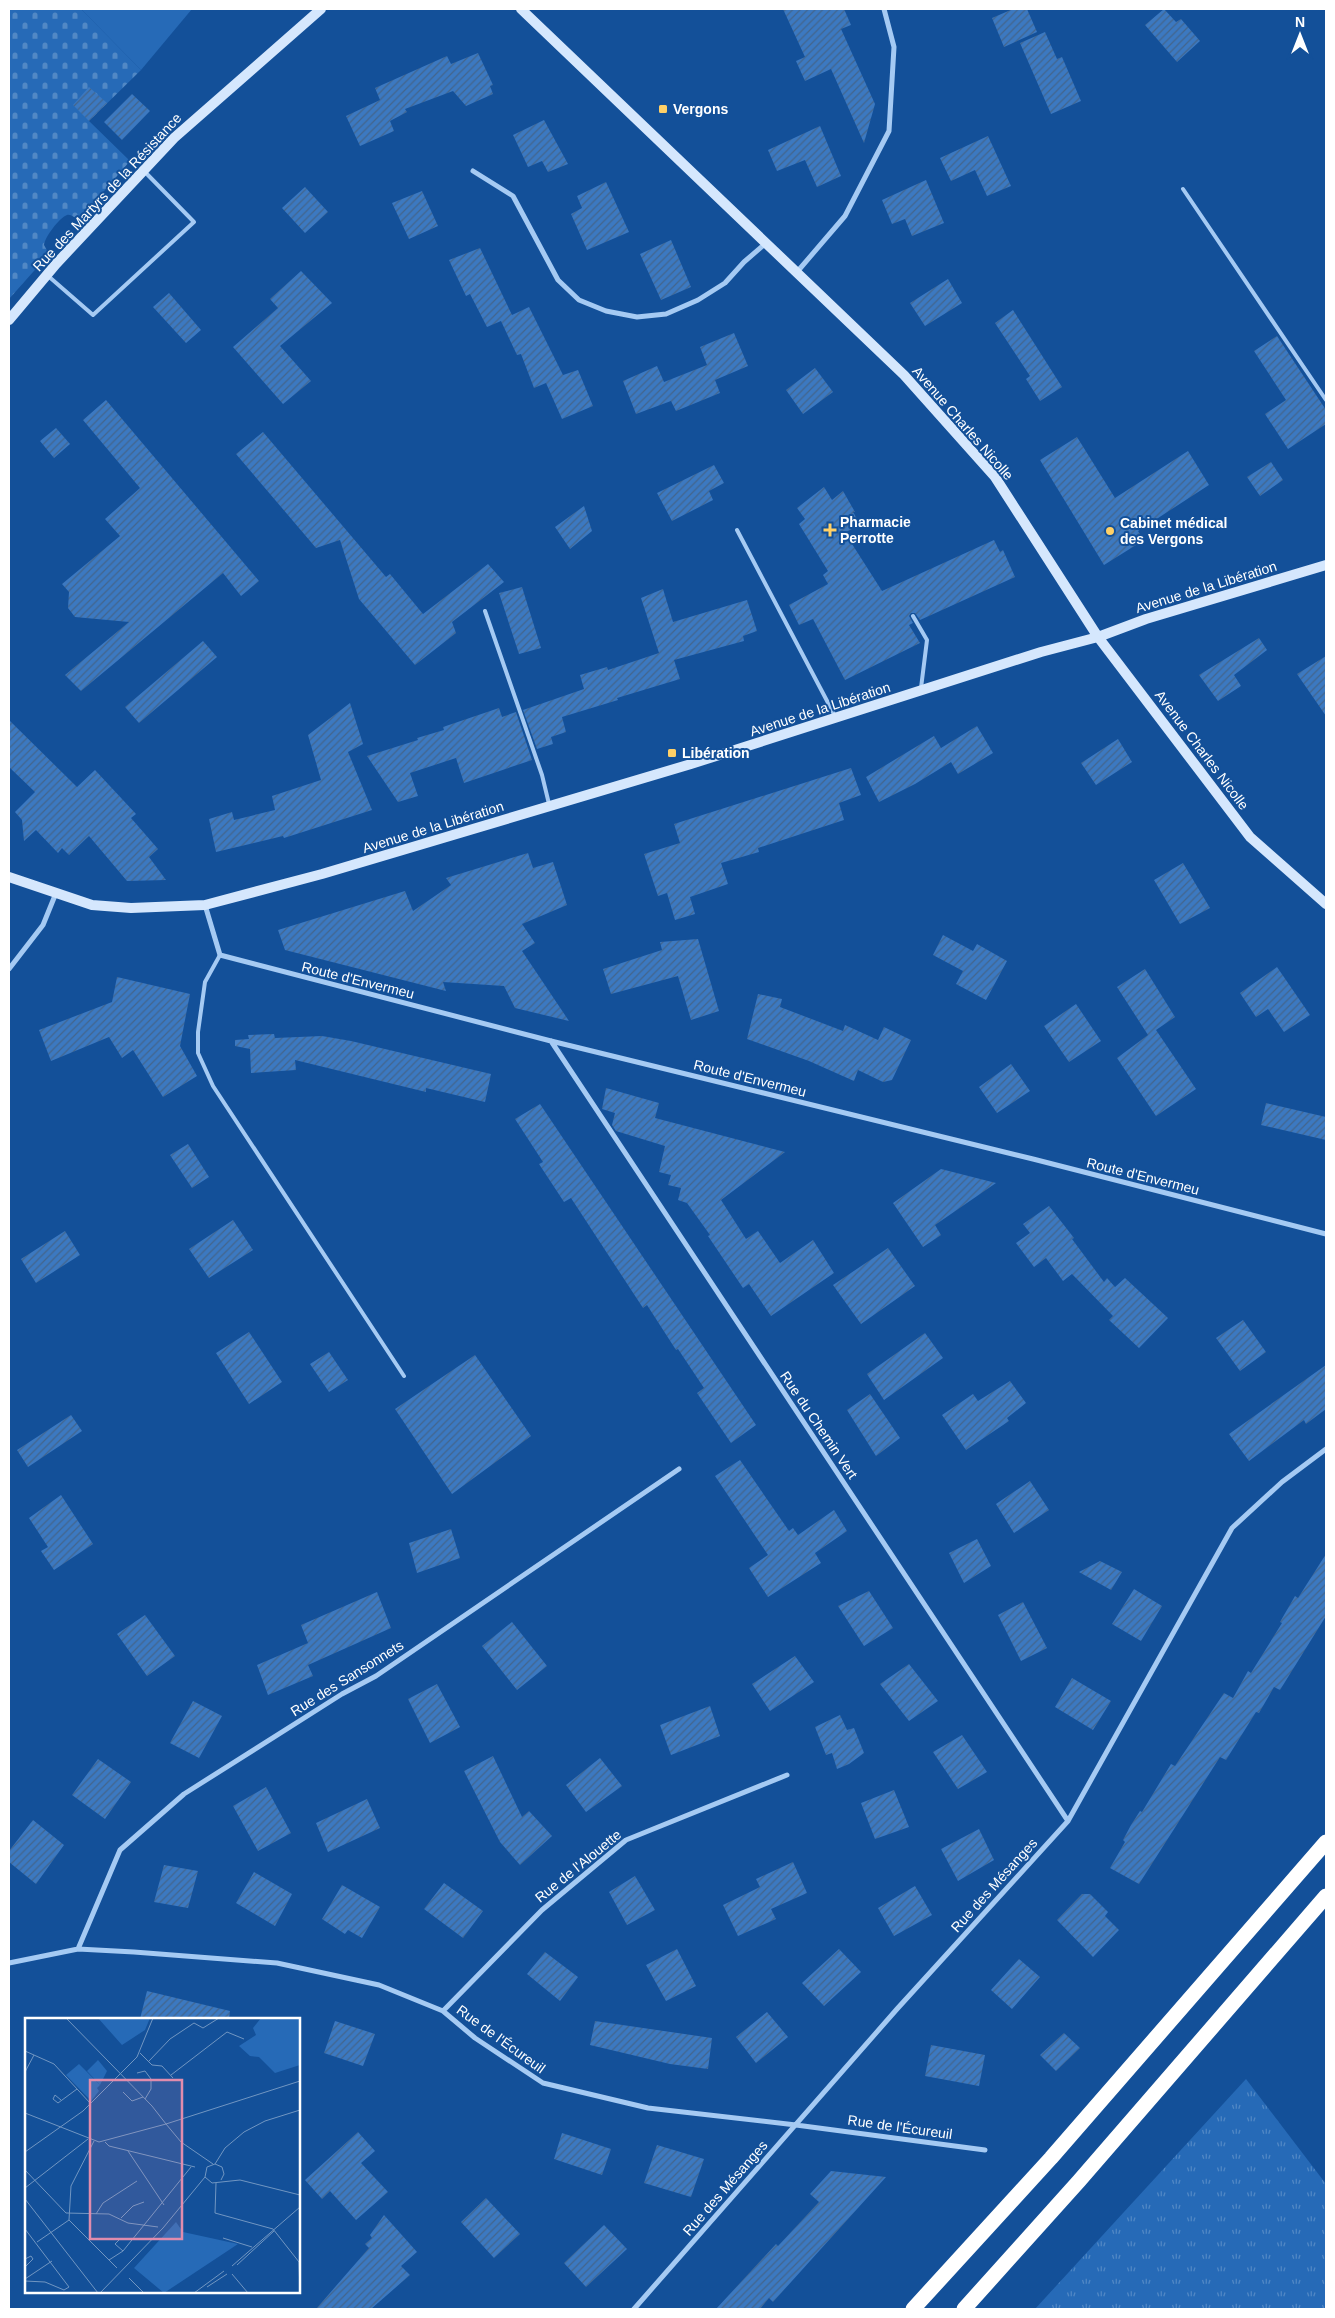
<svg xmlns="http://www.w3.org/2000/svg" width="1335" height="2318" font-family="Helvetica,sans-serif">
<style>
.grass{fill:url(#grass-tufts)}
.cemetery{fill:url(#cemetery-stones)}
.green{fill:#266ab7}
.building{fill:url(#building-hatch)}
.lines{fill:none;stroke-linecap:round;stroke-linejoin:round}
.lane{stroke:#a5caf3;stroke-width:4}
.street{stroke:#a5caf3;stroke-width:5}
.secondary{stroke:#d5e7fd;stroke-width:10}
.highway{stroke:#fff;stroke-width:15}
.poi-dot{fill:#ffd067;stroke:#135099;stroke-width:2}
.labels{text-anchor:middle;stroke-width:4;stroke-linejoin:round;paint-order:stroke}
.poi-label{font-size:14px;font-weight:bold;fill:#fff;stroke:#135099;text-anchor:start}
.street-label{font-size:14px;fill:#fff;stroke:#135099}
.inset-road{fill:none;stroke:#7196c2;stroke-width:1}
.view{fill:#e08cad;fill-opacity:0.15;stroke:#e08cad;stroke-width:2.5}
.inset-edge{fill:none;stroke:#fff;stroke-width:2.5}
</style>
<defs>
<pattern id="grass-tufts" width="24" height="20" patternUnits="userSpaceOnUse" patternTransform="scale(1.25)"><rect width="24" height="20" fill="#266ab7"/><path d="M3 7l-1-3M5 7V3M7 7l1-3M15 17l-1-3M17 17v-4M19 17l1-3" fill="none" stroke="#5188c5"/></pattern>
<pattern id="cemetery-stones" width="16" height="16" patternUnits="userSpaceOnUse" patternTransform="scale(1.25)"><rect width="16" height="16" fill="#266ab7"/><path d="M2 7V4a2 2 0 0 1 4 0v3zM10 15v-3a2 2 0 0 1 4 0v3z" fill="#5188c5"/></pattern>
<pattern id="building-hatch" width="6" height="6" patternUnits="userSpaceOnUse" patternTransform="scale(1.25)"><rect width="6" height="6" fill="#3c79c1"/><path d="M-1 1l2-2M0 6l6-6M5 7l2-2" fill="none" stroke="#43658c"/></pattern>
</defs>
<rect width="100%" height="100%" fill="#135099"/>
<path class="grass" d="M 1246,2079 L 1326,2184 L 1326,2309 L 1035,2309 Z"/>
<path class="cemetery" d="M 9,9 L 81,9 L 141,70 L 89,121 L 130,161 L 79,220 C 75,218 71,214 67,215 C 59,218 45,237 44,245 L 49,254 L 9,299 Z"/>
<path class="green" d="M 81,9 L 192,9 L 141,70 Z"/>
<path class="building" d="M 783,9 L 844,9 L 851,25 L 841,29 L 875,104 L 864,143 L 831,69 L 805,81 L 796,61 L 805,57 Z
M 1013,9 L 1027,9 L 1037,32 L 1004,47 L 992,18 Z
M 1164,9 L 1176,22 L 1181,19 L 1200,41 L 1177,62 L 1145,25 Z
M 1045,32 L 1057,59 L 1062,57 L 1081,101 L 1051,114 L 1020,43 Z
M 478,53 L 493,85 L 490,86 L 493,94 L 466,106 L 453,91 L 405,109 L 407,112 L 390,121 L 394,131 L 360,146 L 346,116 L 380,100 L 375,88 L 447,56 L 451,64 Z
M 89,87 L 107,103 L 89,121 L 73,105 Z
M 132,94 L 150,111 L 122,140 L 104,122 Z
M 544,120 L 568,164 L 548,172 L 542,161 L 528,167 L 513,135 Z
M 820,126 L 841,176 L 817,187 L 805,160 L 777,171 L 768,150 Z
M 988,136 L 1011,186 L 987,196 L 975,170 L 951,181 L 940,158 Z
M 926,180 L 944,223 L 912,236 L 905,219 L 892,224 L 882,200 Z
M 606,182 L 629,232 L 587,250 L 571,214 L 582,208 L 577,196 Z
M 305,187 L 328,212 L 305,233 L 282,208 Z
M 422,191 L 438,226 L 409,239 L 392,203 Z
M 671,240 L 691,287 L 661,300 L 640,254 Z
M 480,248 L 512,315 L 529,307 L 563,375 L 578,370 L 593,406 L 562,419 L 546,383 L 534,388 L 521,354 L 517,355 L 501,321 L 487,327 L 470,294 L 466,296 L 449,260 Z
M 301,271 L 332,303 L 280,346 L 311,381 L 283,404 L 233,347 L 278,308 L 270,299 Z
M 948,279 L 962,303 L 925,326 L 910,303 Z
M 169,293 L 201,330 L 186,343 L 153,307 Z
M 1013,310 L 1062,387 L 1040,401 L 1026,379 L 1030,376 L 995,323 Z
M 734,333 L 748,366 L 715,380 L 720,393 L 676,411 L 671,401 L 636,414 L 623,381 L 657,366 L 664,382 L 707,365 L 700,347 Z
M 1277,336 L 1326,410 L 1326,424 L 1288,449 L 1265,414 L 1286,400 L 1254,351 Z
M 815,368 L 833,392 L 803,414 L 786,390 Z
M 106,400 L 259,581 L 241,596 L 223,573 L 81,691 L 65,675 L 129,622 L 75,617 L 68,608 L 69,592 L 62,584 L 120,536 L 105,519 L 140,488 L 83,420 Z
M 56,428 L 70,444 L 54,458 L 40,441 Z
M 263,432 L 386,577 L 390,574 L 423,614 L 488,564 L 504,582 L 452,622 L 456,633 L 415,665 L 359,599 L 340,540 L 316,548 L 236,454 Z
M 1077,437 L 1115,498 L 1188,451 L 1209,485 L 1138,531 L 1144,540 L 1104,565 L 1040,460 Z
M 1271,462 L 1283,480 L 1260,496 L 1247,477 Z
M 714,465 L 724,483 L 709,491 L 713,500 L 672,521 L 657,493 Z
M 824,487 L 832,500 L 843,491 L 855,512 L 853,512 L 860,524 L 845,533 L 882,591 L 994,540 L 1000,552 L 1003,550 L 1015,577 L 920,620 L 915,613 L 911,613 L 909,616 L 913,623 L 909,625 L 920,643 L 845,680 L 813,619 L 799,625 L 789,605 L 828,584 L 823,575 L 828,571 L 799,524 L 805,519 L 797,508 Z
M 584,506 L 592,531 L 570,549 L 555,527 Z
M 522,587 L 541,648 L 519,654 L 499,593 Z
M 663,589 L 673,622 L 747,600 L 757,631 L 743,636 L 744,641 L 674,660 L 680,679 L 617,698 L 618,700 L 562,717 L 566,732 L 551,737 L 553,744 L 537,749 L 523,710 L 584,689 L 580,675 L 607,667 L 608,670 L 659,653 L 641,598 Z
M 1259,638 L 1267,650 L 1234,675 L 1241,686 L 1218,701 L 1199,675 Z
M 203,641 L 217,657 L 139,723 L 125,707 Z
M 1326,656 L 1326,716 L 1297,674 Z
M 350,703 L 363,744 L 348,752 L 372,810 L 284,838 L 283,836 L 216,852 L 209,819 L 232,812 L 234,820 L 275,810 L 272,796 L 321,780 L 308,735 Z
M 499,708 L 502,717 L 516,712 L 532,760 L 464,783 L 456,758 L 410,773 L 418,796 L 398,802 L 367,756 L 418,740 L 417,738 L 444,730 L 443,727 Z
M 9,720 L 77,787 L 95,770 L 136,814 L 131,818 L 158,849 L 149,857 L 166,880 L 127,881 L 89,836 L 69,855 L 62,848 L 58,853 L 36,830 L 24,841 L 22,820 L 15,812 L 35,792 L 9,767 Z
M 977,726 L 993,753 L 958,774 L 951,762 L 915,784 L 879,802 L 866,777 L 934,736 L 941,748 Z
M 1118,739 L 1132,762 L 1096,785 L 1081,763 Z
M 851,768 L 861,795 L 839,803 L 844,820 L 758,848 L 759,852 L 721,863 L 728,884 L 690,897 L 695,914 L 675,920 L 667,893 L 658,896 L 644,854 L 680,843 L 674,824 Z
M 528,853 L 533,868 L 553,862 L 567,905 L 522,924 L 535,943 L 522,951 L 569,1021 L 515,1008 L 504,986 L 443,982 L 446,991 L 285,950 L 278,930 L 405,891 L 413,911 L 451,885 L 446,878 Z
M 1183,863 L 1210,908 L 1180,924 L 1154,880 Z
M 943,935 L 973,951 L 977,944 L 1007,961 L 986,1000 L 956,984 L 963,971 L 933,955 Z
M 698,939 L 719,1011 L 691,1020 L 678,976 L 611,994 L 603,969 L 662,950 L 660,942 Z
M 1277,967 L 1310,1015 L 1284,1032 L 1268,1009 L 1256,1017 L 1240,993 Z
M 1145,969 L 1175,1017 L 1156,1030 L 1196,1089 L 1156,1116 L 1117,1058 L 1148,1035 L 1117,987 Z
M 117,977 L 190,994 L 180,1046 L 197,1076 L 163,1097 L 133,1050 L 122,1058 L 109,1037 L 51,1061 L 39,1030 L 112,1002 Z
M 758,994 L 782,999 L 780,1007 L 843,1031 L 845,1025 L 878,1040 L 884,1027 L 911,1040 L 892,1080 L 883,1082 L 858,1070 L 854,1081 L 809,1061 L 747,1039 Z
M 1076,1004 L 1101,1041 L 1069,1062 L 1044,1026 Z
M 274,1034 L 275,1038 L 322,1036 L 351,1041 L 491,1074 L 485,1102 L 426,1088 L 426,1092 L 295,1060 L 296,1070 L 251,1073 L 250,1049 L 235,1046 L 235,1040 L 249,1039 L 248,1035 Z
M 1011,1064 L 1030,1091 L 997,1113 L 979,1087 Z
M 606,1088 L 659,1103 L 655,1118 L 785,1152 L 721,1200 L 746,1239 L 758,1231 L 780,1263 L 813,1240 L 834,1273 L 771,1316 L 749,1284 L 743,1288 L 708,1236 L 710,1235 L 687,1203 L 678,1200 L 681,1188 L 668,1185 L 671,1175 L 659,1172 L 665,1146 L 616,1131 L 612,1125 L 615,1113 L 602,1109 Z
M 1266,1103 L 1326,1117 L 1326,1140 L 1261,1125 Z
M 540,1104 L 756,1425 L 731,1443 L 697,1393 L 704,1388 L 678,1349 L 676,1350 L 647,1305 L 643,1308 L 571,1198 L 564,1202 L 539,1164 L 543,1162 L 515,1119 Z
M 188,1144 L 209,1177 L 192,1188 L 170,1155 Z
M 941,1169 L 996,1183 L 935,1225 L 941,1235 L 923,1247 L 893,1203 Z
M 1049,1206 L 1074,1238 L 1072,1239 L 1104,1282 L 1107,1278 L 1115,1287 L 1125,1278 L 1168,1318 L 1139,1348 L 1109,1320 L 1113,1316 L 1072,1274 L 1063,1281 L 1046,1258 L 1034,1267 L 1016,1243 L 1030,1233 L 1023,1224 Z
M 233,1220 L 253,1250 L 209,1278 L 189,1249 Z
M 65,1231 L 80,1255 L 36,1283 L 21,1259 Z
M 888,1248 L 915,1286 L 861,1324 L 833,1285 Z
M 1243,1320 L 1266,1352 L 1240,1371 L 1216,1338 Z
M 249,1332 L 282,1382 L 249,1404 L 216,1353 Z
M 925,1333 L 943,1358 L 884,1400 L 867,1374 Z
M 329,1352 L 348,1380 L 329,1392 L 310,1364 Z
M 475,1355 L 531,1436 L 452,1494 L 395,1409 Z
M 1326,1365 L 1326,1409 L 1306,1424 L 1304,1420 L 1249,1461 L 1229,1434 Z
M 1010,1381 L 1026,1403 L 1007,1418 L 1009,1421 L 966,1450 L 942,1415 L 973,1394 L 978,1401 Z
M 870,1394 L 900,1438 L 876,1456 L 847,1410 Z
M 71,1415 L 82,1431 L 28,1467 L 17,1450 Z
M 740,1460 L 789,1531 L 793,1528 L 798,1535 L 834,1510 L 847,1531 L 815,1553 L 821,1563 L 768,1597 L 749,1568 L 768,1555 L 715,1476 Z
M 1030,1481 L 1049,1510 L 1014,1533 L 996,1504 Z
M 61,1495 L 93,1544 L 54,1570 L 41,1551 L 48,1547 L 29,1518 Z
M 451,1529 L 460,1558 L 417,1573 L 409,1543 Z
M 977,1539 L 991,1566 L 964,1583 L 949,1553 Z
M 1326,1554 L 1326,1616 L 1280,1690 L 1274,1687 L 1259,1713 L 1256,1712 L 1226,1760 L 1220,1757 L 1139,1884 L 1110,1868 L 1125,1842 L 1123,1840 L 1131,1825 L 1140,1811 L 1142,1812 L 1171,1764 L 1175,1766 L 1224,1693 L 1233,1698 L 1248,1671 L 1251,1673 L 1282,1623 L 1280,1622 L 1295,1596 L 1298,1598 Z
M 1100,1561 L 1122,1572 L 1111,1590 L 1079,1572 Z
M 1134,1589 L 1162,1606 L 1141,1641 L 1112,1624 Z
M 869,1591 L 893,1628 L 864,1646 L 838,1606 Z
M 377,1592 L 391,1628 L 308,1665 L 313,1676 L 268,1695 L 257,1665 L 308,1643 L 301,1625 Z
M 1023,1602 L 1047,1648 L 1021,1661 L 998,1615 Z
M 145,1615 L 175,1656 L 147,1676 L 117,1634 Z
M 512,1622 L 547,1666 L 517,1690 L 482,1646 Z
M 795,1656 L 814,1682 L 770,1711 L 752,1684 Z
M 909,1664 L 938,1701 L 909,1721 L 880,1684 Z
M 1072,1678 L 1111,1701 L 1093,1730 L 1055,1707 Z
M 437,1684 L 460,1727 L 430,1743 L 408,1699 Z
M 193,1701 L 222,1716 L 199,1758 L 170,1743 Z
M 710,1706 L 720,1736 L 671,1755 L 660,1725 Z
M 840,1715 L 847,1730 L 854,1728 L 864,1753 L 849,1764 L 837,1769 L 832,1753 L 826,1755 L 815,1727 Z
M 962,1735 L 987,1772 L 958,1789 L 933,1752 Z
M 493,1756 L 522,1817 L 529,1811 L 552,1836 L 520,1865 L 500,1842 L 464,1771 Z
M 600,1758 L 622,1786 L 586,1812 L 566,1785 Z
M 98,1759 L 131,1782 L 105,1819 L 72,1795 Z
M 266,1787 L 291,1833 L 258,1851 L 233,1806 Z
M 894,1790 L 909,1827 L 875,1839 L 861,1803 Z
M 367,1799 L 380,1828 L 328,1852 L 316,1823 Z
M 33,1820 L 64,1845 L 36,1884 L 9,1862 L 9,1851 Z
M 979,1829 L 994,1860 L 958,1881 L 941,1849 Z
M 793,1862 L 807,1893 L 771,1909 L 776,1919 L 738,1936 L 723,1905 L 760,1887 L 756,1879 Z
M 164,1865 L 198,1871 L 188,1908 L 154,1902 Z
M 254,1872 L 292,1894 L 275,1926 L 236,1903 Z
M 635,1876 L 655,1910 L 627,1925 L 609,1892 Z
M 444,1883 L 483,1911 L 463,1938 L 424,1909 Z
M 342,1885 L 380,1907 L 362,1938 L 348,1930 L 345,1934 L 322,1919 Z
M 915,1886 L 932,1915 L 894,1936 L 878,1908 Z
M 1082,1894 L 1090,1894 L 1108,1912 L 1105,1916 L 1119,1930 L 1093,1957 L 1057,1920 Z
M 677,1949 L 696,1986 L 666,2001 L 646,1965 Z
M 839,1949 L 861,1972 L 824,2006 L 802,1983 Z
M 545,1952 L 578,1977 L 560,2001 L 527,1974 Z
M 1019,1959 L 1040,1977 L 1012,2009 L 991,1990 Z
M 147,1991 L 230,2011 L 229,2019 L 140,2019 Z
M 767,2012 L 788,2037 L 756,2063 L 736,2037 Z
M 335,2021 L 375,2034 L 363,2066 L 324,2053 Z
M 595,2021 L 712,2038 L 708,2069 L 670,2064 L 590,2045 Z
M 1064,2033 L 1080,2048 L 1056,2071 L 1040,2055 Z
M 931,2045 L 985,2055 L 979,2086 L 925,2076 Z
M 358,2132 L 375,2151 L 361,2163 L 388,2192 L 356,2220 L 330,2191 L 322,2199 L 305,2180 Z
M 562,2133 L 611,2149 L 602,2175 L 554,2159 Z
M 657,2145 L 704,2159 L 691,2197 L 644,2183 Z
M 831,2171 L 886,2177 L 773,2302 L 769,2298 L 760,2309 L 716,2309 L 776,2244 L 778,2246 L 819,2202 L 810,2194 Z
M 486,2198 L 520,2234 L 494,2258 L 461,2222 Z
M 384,2215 L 417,2252 L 401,2266 L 410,2275 L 371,2309 L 316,2309 L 369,2248 L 365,2244 L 372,2238 L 370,2235 Z
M 604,2225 L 627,2249 L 586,2287 L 564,2263 Z"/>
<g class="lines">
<path class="lane" d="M 1183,189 L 1326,400
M 47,275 L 93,315 L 194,222 L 144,171
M 737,530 L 835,716
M 485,611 L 542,775 L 549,804
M 913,616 L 927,640 L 921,688
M 220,955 L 205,982 L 198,1032 L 198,1053 L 213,1086 L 404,1376"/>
<path class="street" d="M 473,171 L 513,196 L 558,280 L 579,300 L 606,311 L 637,317 L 666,314 L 698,300 L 725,283 L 744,262 L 766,243
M 797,272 L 845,216 L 889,131 L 894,47 L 884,9
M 205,905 L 220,955 L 551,1041 L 1033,1159 L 1326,1234
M 9,969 L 43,925 L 56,893
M 551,1041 L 1068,1821
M 78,1949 L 120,1850 L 184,1794 L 342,1694 L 376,1676 L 679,1469
M 9,1963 L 78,1949 L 134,1952 L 277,1963 L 379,1985 L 443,2011 L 475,2038 L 543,2083 L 648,2108 L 796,2125 L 985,2150
M 443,2011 L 542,1910 L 626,1840 L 787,1775
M 634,2309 L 897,2009 L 1068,1821 L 1232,1528 L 1282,1482 L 1326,1449"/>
<path class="secondary" d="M 521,9 L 904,375 L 995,477 L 1098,637 L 1250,837 L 1326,904
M 9,320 L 56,264 L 174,138 L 321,9
M 9,877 L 92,905 L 131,908 L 205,905 L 322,874 L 691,764 L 1041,652 L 1098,637 L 1146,619 L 1326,565"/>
<path class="highway" d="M 913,2309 L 1051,2158 L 1326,1842
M 964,2309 L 1079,2181 L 1326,1896"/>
</g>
<g class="poi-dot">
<rect x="658" y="104" width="10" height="10" rx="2.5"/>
<path d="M827.5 522.5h5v5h5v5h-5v5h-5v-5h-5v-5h5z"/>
<circle cx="1110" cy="531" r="5"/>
<rect x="667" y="748" width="10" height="10" rx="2.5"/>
</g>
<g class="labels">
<g class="poi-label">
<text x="673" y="114">Vergons</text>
<text x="840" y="527">Pharmacie<tspan x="840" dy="16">Perrotte</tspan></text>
<text x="1120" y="528">Cabinet médical<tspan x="1120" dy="16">des Vergons</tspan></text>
<text x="682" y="758">Libération</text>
</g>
<g class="street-label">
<text transform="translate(107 192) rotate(-47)" y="5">Rue des Martyrs de la Résistance</text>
<text transform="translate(963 423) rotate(49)" y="5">Avenue Charles Nicolle</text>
<text transform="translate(1206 587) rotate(-17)" y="5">Avenue de la Libération</text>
<text transform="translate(820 709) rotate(-18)" y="5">Avenue de la Libération</text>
<text transform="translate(1202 750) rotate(53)" y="5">Avenue Charles Nicolle</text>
<text transform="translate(433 827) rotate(-17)" y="5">Avenue de la Libération</text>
<text transform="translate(358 980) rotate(14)" y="5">Route d'Envermeu</text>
<text transform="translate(750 1078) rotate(14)" y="5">Route d'Envermeu</text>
<text transform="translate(1143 1176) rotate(14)" y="5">Route d'Envermeu</text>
<text transform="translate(819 1425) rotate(56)" y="5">Rue du Chemin Vert</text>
<text transform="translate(347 1678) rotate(-32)" y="5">Rue des Sansonnets</text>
<text transform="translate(578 1866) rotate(-39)" y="5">Rue de l'Alouette</text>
<text transform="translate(994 1885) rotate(-48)" y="5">Rue des Mésanges</text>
<text transform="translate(501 2039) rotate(36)" y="5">Rue de l'Écureuil</text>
<text transform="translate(900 2127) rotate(8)" y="5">Rue de l'Écureuil</text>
<text transform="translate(725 2188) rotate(-49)" y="5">Rue des Mésanges</text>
</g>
</g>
<g transform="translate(25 2018)">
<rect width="275" height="275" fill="#135099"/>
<path d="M 236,0 L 275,0 L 275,47 L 250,55 L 234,39 L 225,38 L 214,28 L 231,17 L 228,10 ZM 151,204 L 158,214 L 213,226 L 139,275 L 109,250 Z" fill="#266ab7"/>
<path d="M 54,46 L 75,67 L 72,70 L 74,73 L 66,83 L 41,57 Z" fill="#266ab7"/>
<path d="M 73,0 L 125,0 L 120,12 L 97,27 ZM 73,42 L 82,53 L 75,67 L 62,53 Z" fill="#266ab7"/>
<path class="inset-road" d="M 41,0 L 127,88 L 141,106 L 275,63M 0,33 L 29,46 L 65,85M 115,35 L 127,47 L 137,48 L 148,60M 124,43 L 145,21 L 169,5 L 178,10 L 194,0M 0,54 L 9,37M 112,55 L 120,53 L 126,61 L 126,71 L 120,81M 146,57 L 202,14 L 219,21M 98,74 L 107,83 L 118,79M 36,82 L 30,77 L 28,81 L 33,85 L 52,71M 0,95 L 74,124 L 141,106 L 156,124 L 188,146M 80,124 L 84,128 L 170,149M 103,133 L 139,187M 0,134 L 58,93 L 112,39 L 128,0M 190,146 L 200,130 L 219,114 L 240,103 L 275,92M 0,152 L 41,195 L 84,196 L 103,205 L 133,209M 196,162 L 199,156 L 197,149 L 190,146 L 182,149 L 180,159 L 187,165 L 215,162 L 275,177M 191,165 L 190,195 L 248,211 L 274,244 L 275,275M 0,170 L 63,121M 0,181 L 73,275M 71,196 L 78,185 L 112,163M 96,200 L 108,188 L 119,184M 44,202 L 92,250M 0,211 L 44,269 L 39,272 L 20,264 L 0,263M 198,220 L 227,229M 95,221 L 90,226 L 98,233M 12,224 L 44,202 L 46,168 L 69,123M 0,241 L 6,238 L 8,241 L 0,249M 84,242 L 98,233 L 166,149M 212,247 L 249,213M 207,248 L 275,189M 207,256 L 223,275M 104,260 L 119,275M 0,261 L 27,243M 182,269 L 202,256M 75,275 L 138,210 L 180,159M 169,275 L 199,253"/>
<path class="view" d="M 65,62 L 157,62 L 157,221 L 65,221 Z"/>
<rect width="275" height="275" class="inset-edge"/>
</g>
<rect width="1335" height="2318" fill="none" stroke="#ffffff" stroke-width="20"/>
<g transform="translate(1300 35)" stroke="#135099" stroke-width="4" paint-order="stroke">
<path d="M0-4L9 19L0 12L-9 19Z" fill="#ffffff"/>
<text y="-8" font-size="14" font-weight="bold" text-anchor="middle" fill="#ffffff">N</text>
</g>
</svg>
